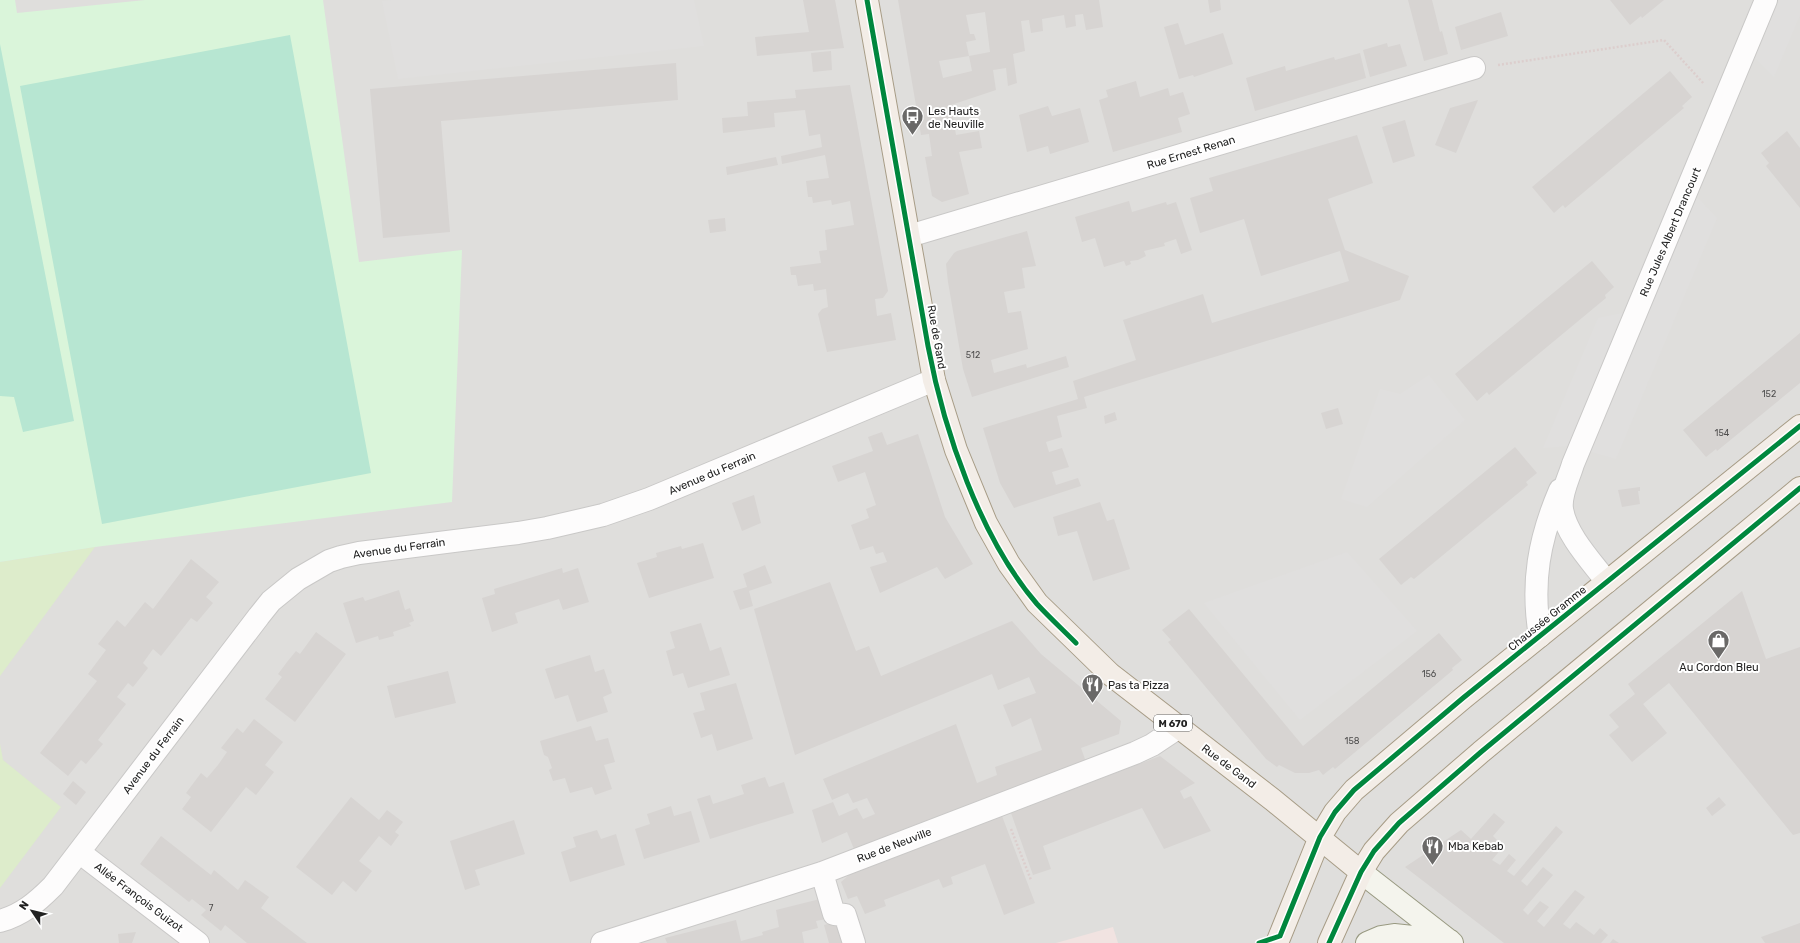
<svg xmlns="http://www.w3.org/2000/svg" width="1800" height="943" font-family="Rubik,sans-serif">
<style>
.residential{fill:#dfdedc}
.commercial{fill:#f1e3e1}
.grass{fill:#ddeccb}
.park{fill:#daf5da}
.pitch{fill:#b7e6d2}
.parking{fill:#e0dfde}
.building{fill:#d7d4d2;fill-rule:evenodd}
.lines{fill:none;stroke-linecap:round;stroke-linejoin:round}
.street-casing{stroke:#c9c8c7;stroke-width:24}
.secondary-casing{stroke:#999a82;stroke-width:24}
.primary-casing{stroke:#a79c86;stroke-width:24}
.path{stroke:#dccecd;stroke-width:2.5;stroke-dasharray:2 2;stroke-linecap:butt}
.street{stroke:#fdfcfc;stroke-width:22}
.secondary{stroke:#f4f4ed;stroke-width:22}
.primary{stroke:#f3ede7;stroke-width:22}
.cycleway-casing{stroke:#fff;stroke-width:8}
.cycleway{stroke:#00873e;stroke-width:5}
.labels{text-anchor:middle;stroke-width:4;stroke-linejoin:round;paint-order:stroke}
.number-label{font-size:9px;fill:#4f4e4e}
.shield{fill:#fff;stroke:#646464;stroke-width:1}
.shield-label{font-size:10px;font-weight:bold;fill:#222}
.poi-label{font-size:11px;fill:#222;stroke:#fff;text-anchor:start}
.street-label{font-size:11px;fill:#222;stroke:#fff}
</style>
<rect width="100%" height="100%" fill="#f0eeeb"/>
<path class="residential" d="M 0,0 L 1800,0 L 1800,943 L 0,943 Z"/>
<path class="commercial" d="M 1113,927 L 1118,943 L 1056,943 Z"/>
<path class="grass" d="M 95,547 L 0,676 L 0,562 Z
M 0,744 L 3,760 L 61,807 L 0,888 Z"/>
<path class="park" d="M 0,0 L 15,0 L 17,13 L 145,0 L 323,0 L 359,262 L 462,250 L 452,502 L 95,547 L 0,562 Z"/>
<path class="pitch" d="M 290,35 L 371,473 L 102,524 L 20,86 Z
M 0,44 L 74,421 L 23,432 L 14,397 L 0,396 Z"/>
<path class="parking" d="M 392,0 L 694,0 L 704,46 L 398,79 L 382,1 Z
M 1779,0 L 1800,0 L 1800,15 L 1774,77 L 1755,58 Z
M 1675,189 L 1699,199 L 1717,218 L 1616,459 L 1571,446 L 1543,448 L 1598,318 L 1623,313 Z
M 1429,375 L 1465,420 L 1367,507 L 1341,499 L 1380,389 L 1400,394 Z
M 1347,552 L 1417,631 L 1300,720 L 1204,603 Z"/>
<path class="building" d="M 803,0 L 835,0 L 844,48 L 757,56 L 755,37 L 809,32 Z
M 898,0 L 1099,0 L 1103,27 L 1086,30 L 1083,14 L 1075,15 L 1076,26 L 1066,28 L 1064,15 L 1042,19 L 1043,31 L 1031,33 L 1029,20 L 1021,21 L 1025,51 L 1013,54 L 1017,83 L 1008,86 L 1006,68 L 993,70 L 996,90 L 951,105 L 956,135 L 979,131 L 982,148 L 959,152 L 969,194 L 942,202 L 932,196 L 925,157 L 932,156 L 929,134 L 921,135 ZM 985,12 L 990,52 L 969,56 L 972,71 L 943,78 L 939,61 L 969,56 L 966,42 L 976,40 L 974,34 L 970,34 L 966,15 Z
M 1208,0 L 1220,0 L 1221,10 L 1210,13 Z
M 1408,0 L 1432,0 L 1440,32 L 1442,31 L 1448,54 L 1424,61 Z
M 1610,0 L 1664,0 L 1642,18 L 1641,16 L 1630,25 Z
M 1501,12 L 1508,36 L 1461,50 L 1455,27 Z
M 1178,23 L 1185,45 L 1223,33 L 1233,64 L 1194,77 L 1193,75 L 1179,79 L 1164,27 Z
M 1387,43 L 1388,47 L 1400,44 L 1407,66 L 1370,77 L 1363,50 Z
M 831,51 L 832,70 L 813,72 L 811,53 Z
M 1360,53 L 1366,78 L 1255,111 L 1246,78 L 1285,66 L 1286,71 L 1334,57 L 1335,60 Z
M 676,63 L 678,100 L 441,121 L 450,232 L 383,238 L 370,89 Z
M 1670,71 L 1692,97 L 1682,106 L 1684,108 L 1565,208 L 1563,205 L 1554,213 L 1532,187 Z
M 1136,81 L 1140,97 L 1168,88 L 1170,96 L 1183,92 L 1190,114 L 1178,118 L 1182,132 L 1113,152 L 1099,100 L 1108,97 L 1106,90 Z
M 850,85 L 888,291 L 883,298 L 875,299 L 877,316 L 891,313 L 896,340 L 827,352 L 818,314 L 822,309 L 828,307 L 826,289 L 814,291 L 813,284 L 798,286 L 796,275 L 791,275 L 790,267 L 821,263 L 819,251 L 827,250 L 825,230 L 854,225 L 850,201 L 832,205 L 831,200 L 813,203 L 812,197 L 808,197 L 806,181 L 829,178 L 825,155 L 782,164 L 781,156 L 822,147 L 820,134 L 809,136 L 805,110 L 774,113 L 775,127 L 723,133 L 722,118 L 748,116 L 747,102 L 796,98 L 795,90 Z
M 1478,100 L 1456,153 L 1435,145 L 1450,108 Z
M 1048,106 L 1052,116 L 1080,108 L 1089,142 L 1050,154 L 1048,146 L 1027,152 L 1019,115 Z
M 1405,120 L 1415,156 L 1393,163 L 1382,127 Z
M 1787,131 L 1800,148 L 1800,208 L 1766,166 L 1769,163 L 1761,153 Z
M 1357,135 L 1373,183 L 1328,199 L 1345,250 L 1409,276 L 1400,300 L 1084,397 L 1087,408 L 1057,416 L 1062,437 L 1046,442 L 1049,452 L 1062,448 L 1069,467 L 1052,472 L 1056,485 L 1078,478 L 1081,486 L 1014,508 L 1000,483 L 983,428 L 1078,399 L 1073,381 L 1136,360 L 1123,320 L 1203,294 L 1212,323 L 1349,281 L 1340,251 L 1261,276 L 1244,219 L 1200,233 L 1190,198 L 1213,191 L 1209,178 Z
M 776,157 L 778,165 L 727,175 L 726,167 Z
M 1129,201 L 1132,212 L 1166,202 L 1167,205 L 1176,202 L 1192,250 L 1181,254 L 1176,239 L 1164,243 L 1165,246 L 1144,251 L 1146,256 L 1138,260 L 1130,261 L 1131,264 L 1126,266 L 1124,261 L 1104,267 L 1095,238 L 1082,242 L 1075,217 Z
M 725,218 L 726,231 L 710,233 L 708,220 Z
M 1027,231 L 1036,266 L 1022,268 L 1025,288 L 1004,292 L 1008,313 L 1021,311 L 1028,349 L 991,360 L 994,373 L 1026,364 L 1027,368 L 1066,356 L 1069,367 L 972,397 L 963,369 L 948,282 L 946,264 L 954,253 L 957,251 Z
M 1592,261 L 1614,287 L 1605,295 L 1606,298 L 1489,395 L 1487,392 L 1477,401 L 1455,374 Z
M 1800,333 L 1800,383 L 1717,451 L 1716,449 L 1706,457 L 1683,430 Z
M 1338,408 L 1343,424 L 1326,429 L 1321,413 Z
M 1115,412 L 1117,420 L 1105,424 L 1104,416 Z
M 882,432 L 887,445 L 918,434 L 945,517 L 973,564 L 945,579 L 937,567 L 880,593 L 870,567 L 887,562 L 883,552 L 876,554 L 873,546 L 860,550 L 851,525 L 869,518 L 866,509 L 876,505 L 865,472 L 838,482 L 832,466 L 873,451 L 868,437 Z
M 1515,447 L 1537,473 L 1526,482 L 1528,485 L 1414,579 L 1411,577 L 1401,585 L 1379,559 Z
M 1640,487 L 1640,491 L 1638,491 L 1640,504 L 1622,507 L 1618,490 Z
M 754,495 L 761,523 L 742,531 L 732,503 Z
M 1100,502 L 1107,521 L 1114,519 L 1130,569 L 1093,581 L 1077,531 L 1058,536 L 1053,517 Z
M 703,543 L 714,578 L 649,598 L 637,563 L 657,557 L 656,553 L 681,546 L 682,549 Z
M 191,559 L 219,582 L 206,597 L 213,603 L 197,622 L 191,618 L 161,656 L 153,649 L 143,663 L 148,668 L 141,677 L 133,687 L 128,683 L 117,697 L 126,704 L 98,740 L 103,744 L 86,764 L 81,760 L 68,776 L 40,753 L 97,681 L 88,674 L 106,650 L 98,644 L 117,620 L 125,627 L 145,602 L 153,609 Z
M 765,565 L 772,583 L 749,591 L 753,606 L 740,610 L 733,591 L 747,587 L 743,574 Z
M 562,568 L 563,573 L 578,568 L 589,602 L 563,610 L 559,599 L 515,613 L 518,623 L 492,632 L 482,598 L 495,594 L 494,589 Z
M 830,582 L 856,651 L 869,646 L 881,676 L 1012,621 L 1041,654 L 1121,721 L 1119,734 L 1081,748 L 1086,762 L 893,833 L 854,849 L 847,832 L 822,843 L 812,810 L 833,802 L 839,816 L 857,808 L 863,819 L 875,814 L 867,798 L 853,803 L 848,793 L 832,800 L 823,779 L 956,724 L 977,783 L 997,775 L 995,767 L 1042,750 L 1031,718 L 1012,727 L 1003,705 L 1036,693 L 1029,677 L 998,690 L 992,674 L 795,755 L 754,609 Z
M 399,590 L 405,610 L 410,608 L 414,621 L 409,623 L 411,626 L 393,632 L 394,636 L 379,640 L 378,636 L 356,643 L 343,603 L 363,597 L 365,601 Z
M 1742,591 L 1766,659 L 1800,647 L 1800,833 L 1793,835 L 1669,683 L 1643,704 L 1667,733 L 1632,762 L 1609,735 L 1619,727 L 1609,715 L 1635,694 L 1628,684 Z
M 1189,609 L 1303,746 L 1439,633 L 1462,660 L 1452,668 L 1453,670 L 1335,769 L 1333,767 L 1323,775 L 1319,770 L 1309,773 L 1295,773 L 1279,765 L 1277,767 L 1266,759 L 1168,642 L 1171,640 L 1162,630 Z
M 701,623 L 710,651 L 721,647 L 730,675 L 688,688 L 683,673 L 673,676 L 666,651 L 675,648 L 670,632 Z
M 316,632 L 346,654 L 295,722 L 265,699 L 282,677 L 278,674 L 287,662 L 296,651 L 300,654 Z
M 590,655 L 595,672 L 604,669 L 612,693 L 603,697 L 608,712 L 577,722 L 568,695 L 555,699 L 545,669 Z
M 448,671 L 456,703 L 395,718 L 387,686 Z
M 736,683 L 753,739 L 717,751 L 712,734 L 701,738 L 693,713 L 705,710 L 700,693 Z
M 254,719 L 283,742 L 265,765 L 274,772 L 256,795 L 246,787 L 211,832 L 182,809 L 191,797 L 186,793 L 201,773 L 207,778 L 218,765 L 227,752 L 221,748 L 237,728 L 243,733 Z
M 591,726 L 596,741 L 608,738 L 615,762 L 604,765 L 612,789 L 595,795 L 592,787 L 570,793 L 565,778 L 553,781 L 549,770 L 552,768 L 548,757 L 544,755 L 540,741 Z
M 1160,756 L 1195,783 L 1180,791 L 1184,799 L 1191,796 L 1211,831 L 1164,849 L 1142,808 L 1043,846 L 1051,869 L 1033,875 L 1011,813 Z
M 765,777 L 769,787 L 784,782 L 794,813 L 710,839 L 697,799 L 710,795 L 713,804 L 744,794 L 741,785 Z
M 73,781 L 86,792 L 76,805 L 63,794 Z
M 351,797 L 379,820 L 387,810 L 403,822 L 395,832 L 399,835 L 391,846 L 379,836 L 359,861 L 372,871 L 356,892 L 343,881 L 332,895 L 296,867 Z
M 1719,797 L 1726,805 L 1712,816 L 1706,808 Z
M 671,806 L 674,816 L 691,811 L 700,842 L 644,859 L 635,829 L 650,824 L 647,814 Z
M 1494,813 L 1505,822 L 1493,836 L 1499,842 L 1497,844 L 1502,848 L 1492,860 L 1500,865 L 1509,854 L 1516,860 L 1507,871 L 1514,876 L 1556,826 L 1563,832 L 1521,881 L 1527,886 L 1543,867 L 1553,875 L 1523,910 L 1528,915 L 1540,901 L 1549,907 L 1537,921 L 1544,927 L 1575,890 L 1585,897 L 1563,924 L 1570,929 L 1576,922 L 1594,935 L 1600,928 L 1608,935 L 1601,943 L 1504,943 L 1405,867 L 1461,830 L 1471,839 Z
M 1002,816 L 1035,903 L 1004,915 L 985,864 L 951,877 L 953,884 L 943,888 L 939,879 L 884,900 L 886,906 L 865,914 L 857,896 L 848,899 L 841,882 L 849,875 Z
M 514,820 L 525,854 L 475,870 L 480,885 L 465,890 L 450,841 Z
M 597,830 L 601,839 L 616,834 L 625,865 L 570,882 L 561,852 L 576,847 L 573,837 Z
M 161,836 L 211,875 L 214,870 L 238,890 L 245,880 L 269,897 L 261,908 L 307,943 L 247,943 L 225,925 L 221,931 L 201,915 L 206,910 L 192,899 L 189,902 L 140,864 Z
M 820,899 L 826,919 L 816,921 L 818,928 L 802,932 L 804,943 L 667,943 L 665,938 L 736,920 L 741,941 L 763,935 L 762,932 L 779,927 L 776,910 Z
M 843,920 L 850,943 L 829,943 L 824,925 Z
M 1800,923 L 1800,943 L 1765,943 L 1761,937 Z
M 136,932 L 132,943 L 119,943 L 118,934 Z
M 1613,939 L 1619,943 L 1610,943 Z"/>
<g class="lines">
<defs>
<path id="street" d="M 909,236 L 1474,68
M 1607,582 C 1592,562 1566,535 1562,509 C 1560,494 1569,478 1573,464 L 1766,0
M 1540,636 C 1531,583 1539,539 1560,490
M 79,852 L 198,943
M 822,873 L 834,914 L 845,915 L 854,943
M 0,921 C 22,915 37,902 53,886 L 259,616 L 271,601 L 298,579 L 329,561 L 341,557 L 359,553 L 518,533 L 547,528 L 603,515 L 649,499 L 934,380
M 602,943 L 822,873 L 1135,753 L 1152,745 L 1179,727"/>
<path id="secondary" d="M 1361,872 L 1452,943
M 1367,943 L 1381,937 L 1394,935 L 1450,941"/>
<path id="primary" d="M 867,0 L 934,380 L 956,450 L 986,523 L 1009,564 L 1037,603 L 1110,674 L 1273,800 L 1361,872
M 1277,943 L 1320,837 L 1335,812 L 1354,790 L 1463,698 L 1800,426
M 1329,943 L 1361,872 L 1374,851 L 1399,823 L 1481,752 L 1800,488"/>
</defs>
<use href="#street" class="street-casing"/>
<use href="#secondary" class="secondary-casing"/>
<use href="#primary" class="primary-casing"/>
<path class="path" d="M 1498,65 L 1664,40 L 1704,84
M 1011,829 L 1031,880"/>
<use href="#street" class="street"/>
<use href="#secondary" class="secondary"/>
<use href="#primary" class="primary"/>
<defs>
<path id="cycleway" d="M 867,0 L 928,346 C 944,431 980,538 1037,604 C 1049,617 1063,630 1076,643
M 1259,943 L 1280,936 L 1320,837 L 1335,812 L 1354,790 L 1463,698 L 1800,426
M 1329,943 L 1361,872 L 1374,851 L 1399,823 L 1481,752 L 1800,488"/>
</defs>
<use href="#cycleway" class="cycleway-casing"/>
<use href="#cycleway" class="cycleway"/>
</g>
<defs>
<symbol id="bus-pin" viewBox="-11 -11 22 30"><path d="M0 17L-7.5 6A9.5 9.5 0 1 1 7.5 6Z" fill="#6a6968" stroke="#fff"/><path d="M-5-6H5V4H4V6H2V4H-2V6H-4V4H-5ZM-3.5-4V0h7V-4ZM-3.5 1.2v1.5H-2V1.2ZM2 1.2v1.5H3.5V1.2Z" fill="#fff"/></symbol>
<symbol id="shop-pin" viewBox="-11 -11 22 30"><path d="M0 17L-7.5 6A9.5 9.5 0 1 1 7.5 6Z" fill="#6a6968" stroke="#fff"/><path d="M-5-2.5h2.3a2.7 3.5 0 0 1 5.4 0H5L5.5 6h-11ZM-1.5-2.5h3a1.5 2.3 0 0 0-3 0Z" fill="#fff"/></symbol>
<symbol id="restaurant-pin" viewBox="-11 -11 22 30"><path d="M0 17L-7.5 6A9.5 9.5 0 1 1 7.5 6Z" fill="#6a6968" stroke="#fff"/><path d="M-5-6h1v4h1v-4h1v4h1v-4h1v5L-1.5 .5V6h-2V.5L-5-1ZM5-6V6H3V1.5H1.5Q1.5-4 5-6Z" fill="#fff"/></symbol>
</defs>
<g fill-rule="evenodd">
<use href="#bus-pin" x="900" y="104" width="25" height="34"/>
<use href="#shop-pin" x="1706" y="628" width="25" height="34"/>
<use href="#restaurant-pin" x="1080" y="672" width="25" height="34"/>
<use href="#restaurant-pin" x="1420" y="834" width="25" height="34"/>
</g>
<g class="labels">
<g class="number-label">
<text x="973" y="358">512</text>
<text x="1769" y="397">152</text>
<text x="1722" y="436">154</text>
<text x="1429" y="677">156</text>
<text x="1352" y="744">158</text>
<text x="211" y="911">7</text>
</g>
<rect class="shield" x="1154" y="715" width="38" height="16" rx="3"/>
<g class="shield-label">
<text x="1173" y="727">M 670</text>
</g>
<g class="poi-label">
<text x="928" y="115">Les Hauts<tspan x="928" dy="13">de Neuville</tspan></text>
<text x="1719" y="671" text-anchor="middle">Au Cordon Bleu</text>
<text x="1108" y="689">Pas ta Pizza</text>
<text x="1448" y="850">Mba Kebab</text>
</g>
<g class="street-label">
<text transform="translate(1191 152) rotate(-17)" y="4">Rue Ernest Renan</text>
<text transform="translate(1670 232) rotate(-67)" y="4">Rue Jules Albert Drancourt</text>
<text transform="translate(937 337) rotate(80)" y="4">Rue de Gand</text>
<text transform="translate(712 473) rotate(-23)" y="4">Avenue du Ferrain</text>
<text transform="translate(399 548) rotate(-8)" y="4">Avenue du Ferrain</text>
<text transform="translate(1547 618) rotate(-39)" y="4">Chaussée Gramme</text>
<text transform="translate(153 755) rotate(-53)" y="4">Avenue du Ferrain</text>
<text transform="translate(1229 766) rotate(37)" y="4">Rue de Gand</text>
<text transform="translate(894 845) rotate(-21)" y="4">Rue de Neuville</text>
<text transform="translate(139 897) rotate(37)" y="4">Allée François Guizot</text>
</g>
</g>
<g transform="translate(32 911) rotate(305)" stroke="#ffffff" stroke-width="3" paint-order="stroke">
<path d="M0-3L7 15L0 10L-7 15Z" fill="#222222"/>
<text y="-6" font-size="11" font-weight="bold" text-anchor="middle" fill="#222222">N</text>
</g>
</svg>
